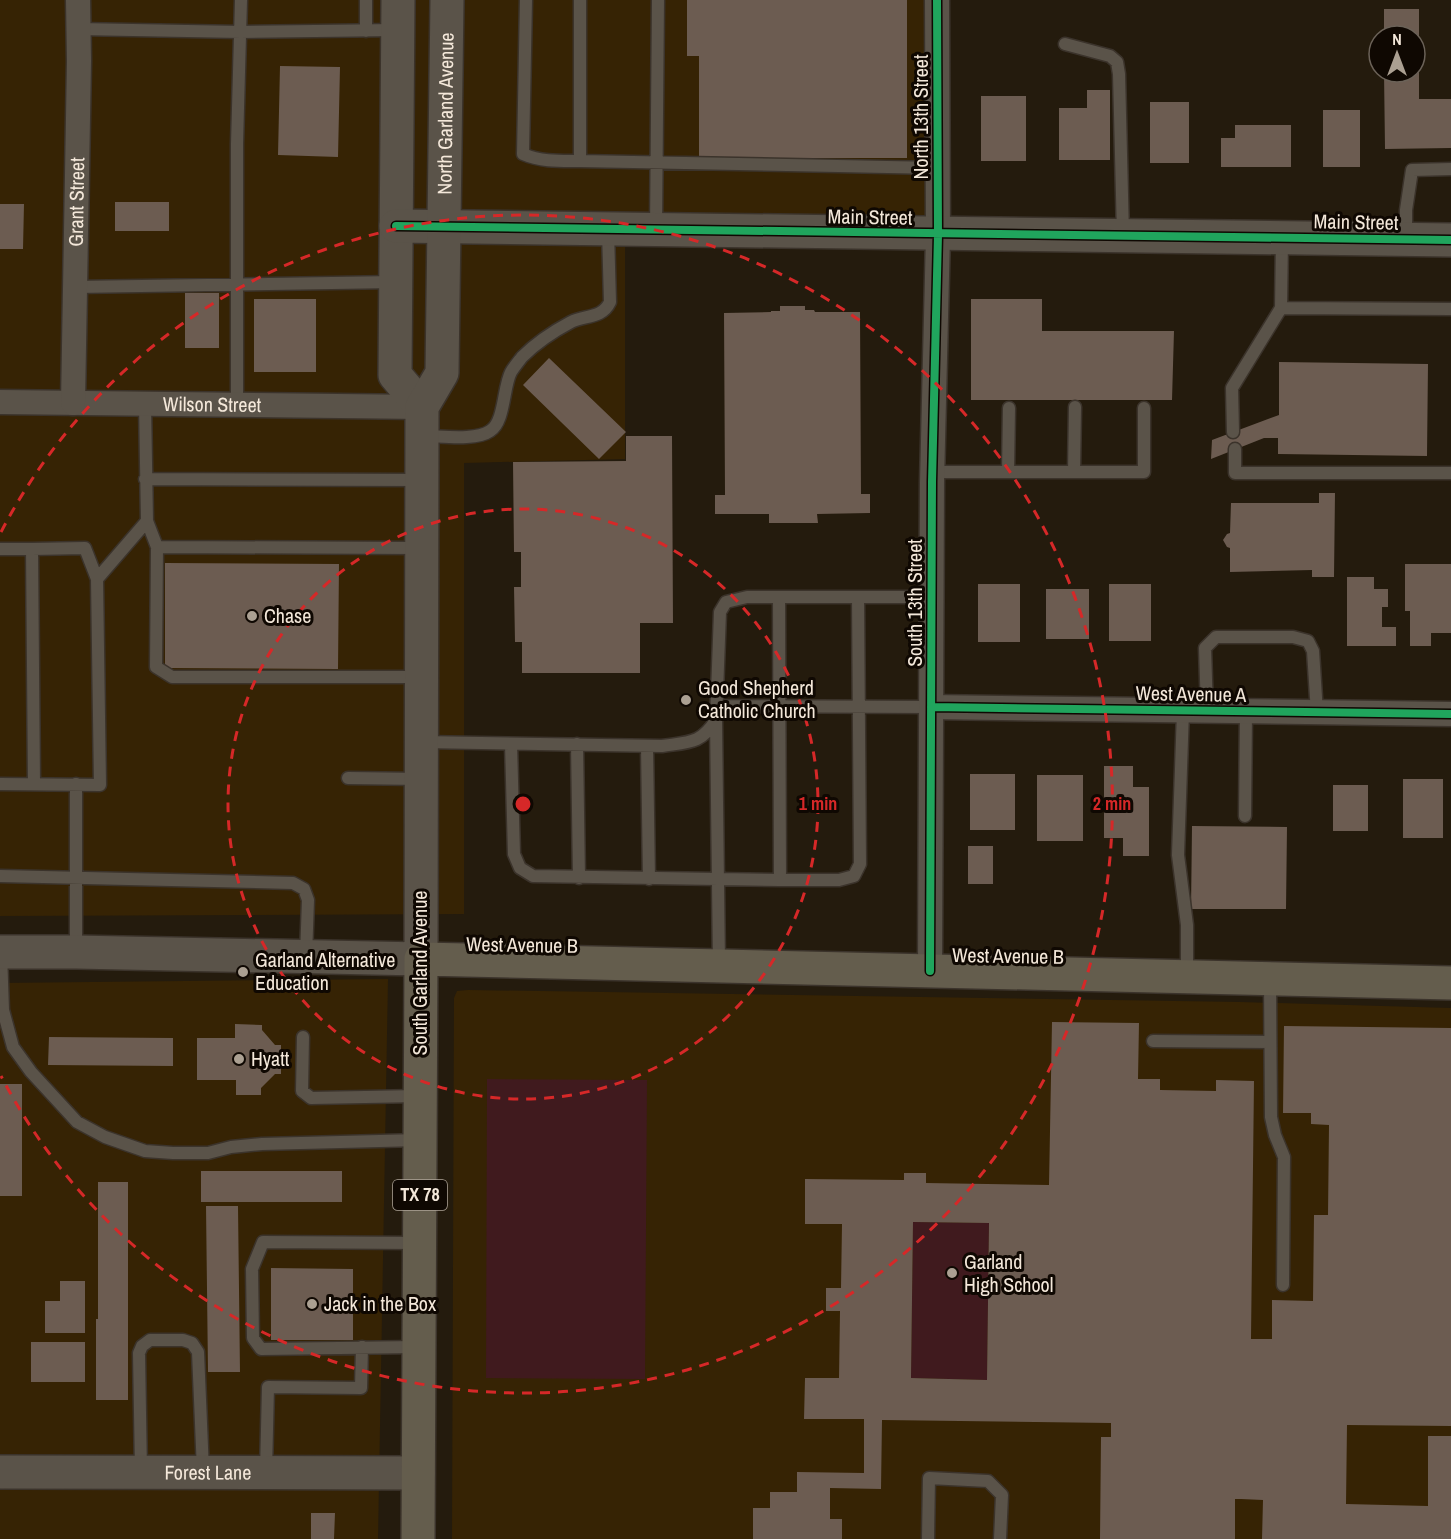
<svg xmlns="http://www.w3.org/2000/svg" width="1451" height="1539" font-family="'Archivo Narrow',sans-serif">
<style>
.built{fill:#362304}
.green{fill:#401a1e}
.building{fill:#6c5c51;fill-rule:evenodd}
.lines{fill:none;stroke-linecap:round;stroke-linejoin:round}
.lane-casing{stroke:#3b332b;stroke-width:15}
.street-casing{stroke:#3b332b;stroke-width:27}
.secondary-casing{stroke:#3b332b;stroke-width:36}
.primary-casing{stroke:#3b332b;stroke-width:36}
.lane{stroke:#5a5349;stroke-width:12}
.street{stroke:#5a5349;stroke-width:24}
.secondary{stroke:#5a5349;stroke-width:33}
.primary{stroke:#645d4d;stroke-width:33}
.cycleway-casing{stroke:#0f0802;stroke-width:11}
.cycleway{stroke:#20a55d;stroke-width:8}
.ring{fill:none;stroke:#d62828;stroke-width:3;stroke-dasharray:10 8}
.poi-dot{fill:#aba092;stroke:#0f0802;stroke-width:2}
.labels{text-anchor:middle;stroke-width:6;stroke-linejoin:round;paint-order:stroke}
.shield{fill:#0f0802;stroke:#afa599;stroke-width:1.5}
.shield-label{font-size:18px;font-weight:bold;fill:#f4e8da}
.street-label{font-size:20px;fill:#f4e8da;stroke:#0f0802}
.poi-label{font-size:20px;fill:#f4e8da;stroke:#0f0802;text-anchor:start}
.centre{fill:#d62828;stroke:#0f0802;stroke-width:3}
.ring-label{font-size:18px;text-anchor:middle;font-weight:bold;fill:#d62828;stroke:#0f0802;stroke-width:6;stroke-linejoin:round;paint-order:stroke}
</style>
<rect width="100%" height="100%" fill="#241b0d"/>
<path class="built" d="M 0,0 L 924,0 L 929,216 L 625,214 L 625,459 L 464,463 L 464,914 L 0,916 Z
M 388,979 L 378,1539 L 0,1539 L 0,983 Z
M 468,990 L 1240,1002 L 1451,1008 L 1451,1539 L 452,1539 L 454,998 L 457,991 Z"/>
<path class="green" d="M 487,1079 L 647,1080 L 645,1379 L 486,1378 Z
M 913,1222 L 989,1223 L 987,1380 L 911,1378 Z"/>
<path class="building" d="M 687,0 L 907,0 L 907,158 L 699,158 L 699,56 L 687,56 Z
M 1384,9 L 1419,9 L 1419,99 L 1451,99 L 1451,148 L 1385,149 L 1384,72 L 1415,72 L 1415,36 L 1384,36 Z
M 280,66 L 340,67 L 338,157 L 278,155 Z
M 1087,90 L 1110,90 L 1110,160 L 1059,160 L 1059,108 L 1087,108 Z
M 981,96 L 1026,96 L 1026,161 L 981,161 Z
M 1150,102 L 1189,102 L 1189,163 L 1150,163 Z
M 1323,110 L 1360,110 L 1360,167 L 1323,167 Z
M 1235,125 L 1291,125 L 1291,167 L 1221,167 L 1221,138 L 1235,138 Z
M 115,202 L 169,202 L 169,231 L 115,231 Z
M 0,204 L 24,204 L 23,249 L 0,249 Z
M 185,293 L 219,293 L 219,348 L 185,348 Z
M 254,299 L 316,299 L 316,372 L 254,372 Z
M 971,299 L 1042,299 L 1042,331 L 1174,331 L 1172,400 L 971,400 Z
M 780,306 L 805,306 L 805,310 L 814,310 L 815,312 L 860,312 L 861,494 L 870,494 L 870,513 L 817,514 L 818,523 L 769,523 L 769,514 L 715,514 L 715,495 L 725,495 L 724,313 L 771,312 L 771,311 L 780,311 Z
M 549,358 L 626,432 L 599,459 L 523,385 Z
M 1279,362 L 1428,364 L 1427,456 L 1278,454 L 1278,438 L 1264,438 L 1211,459 L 1212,440 L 1279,415 Z
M 626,436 L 672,436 L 673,623 L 640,623 L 640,673 L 522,673 L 522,642 L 515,642 L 514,587 L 521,587 L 521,552 L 514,552 L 513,462 L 626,461 Z
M 1319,493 L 1335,493 L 1334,577 L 1312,577 L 1312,570 L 1230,572 L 1230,548 L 1227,547 L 1223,540 L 1227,534 L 1230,533 L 1231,503 L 1319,503 Z
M 165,563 L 339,564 L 338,669 L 165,668 Z
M 1405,564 L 1451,564 L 1451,633 L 1431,633 L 1431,646 L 1410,646 L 1410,611 L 1405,611 Z
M 1347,577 L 1374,577 L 1374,589 L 1388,589 L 1388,607 L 1382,607 L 1382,627 L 1396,627 L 1396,646 L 1347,646 Z
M 978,584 L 1020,584 L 1020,642 L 978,642 Z
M 1109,584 L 1151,584 L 1151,641 L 1109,641 Z
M 1046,589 L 1089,589 L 1089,639 L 1046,639 Z
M 1104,766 L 1133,766 L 1133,787 L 1149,787 L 1149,856 L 1123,856 L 1123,838 L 1104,838 Z
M 970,774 L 1015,774 L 1015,830 L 970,830 Z
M 1037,775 L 1083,775 L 1083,841 L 1037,841 Z
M 1403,779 L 1443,779 L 1443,838 L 1403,838 Z
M 1333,785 L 1368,785 L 1368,831 L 1333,831 Z
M 1192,826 L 1287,827 L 1286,909 L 1191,909 Z
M 968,846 L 993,846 L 993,884 L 968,884 Z
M 1052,1022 L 1139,1023 L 1138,1079 L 1160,1079 L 1160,1090 L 1216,1091 L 1216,1080 L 1254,1081 L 1251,1339 L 1272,1339 L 1272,1300 L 1313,1301 L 1314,1215 L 1328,1215 L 1329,1125 L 1311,1124 L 1311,1113 L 1283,1113 L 1284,1026 L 1451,1028 L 1451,1426 L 1347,1425 L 1346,1504 L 1428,1506 L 1428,1436 L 1451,1436 L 1451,1539 L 1262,1539 L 1263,1500 L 1241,1499 L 1235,1499 L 1235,1539 L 1100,1539 L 1101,1437 L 1111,1437 L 1111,1423 L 882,1420 L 881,1489 L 830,1488 L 830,1519 L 842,1519 L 842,1539 L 753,1539 L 753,1508 L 770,1508 L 770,1492 L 797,1492 L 797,1472 L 864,1473 L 864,1419 L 804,1419 L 805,1378 L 839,1378 L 840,1311 L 826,1311 L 826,1288 L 841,1288 L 842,1224 L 805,1224 L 805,1179 L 904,1180 L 904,1173 L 926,1173 L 926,1183 L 1049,1185 ZM 913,1222 L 989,1223 L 987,1380 L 911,1378 Z
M 235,1024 L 262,1025 L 262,1030 L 275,1045 L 281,1045 L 281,1074 L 275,1074 L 261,1088 L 261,1095 L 236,1095 L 236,1080 L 197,1080 L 197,1038 L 235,1038 Z
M 49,1037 L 173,1038 L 173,1066 L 48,1065 Z
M 0,1084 L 22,1084 L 22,1196 L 0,1196 Z
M 201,1171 L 342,1171 L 342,1202 L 201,1202 Z
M 98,1182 L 128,1182 L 128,1400 L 96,1400 L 96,1319 L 98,1319 Z
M 206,1206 L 238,1206 L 240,1372 L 208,1372 Z
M 271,1268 L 353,1269 L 353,1340 L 271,1340 Z
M 60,1281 L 85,1281 L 85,1333 L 45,1333 L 45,1301 L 60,1301 Z
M 31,1342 L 85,1342 L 85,1382 L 31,1382 Z
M 311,1513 L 335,1513 L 334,1539 L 311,1539 Z"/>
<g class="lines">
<defs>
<path id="lane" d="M 366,0 L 366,31
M 526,0 L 523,154 C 541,162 561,161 580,161 L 580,0
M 78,29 L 241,32 L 396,30
M 1065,44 L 1110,56 L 1117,62 L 1119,74 L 1123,235
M 580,161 L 938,168
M 656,229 L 658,0
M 1406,238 L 1406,210 L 1412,170 L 1451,169
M 1282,239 L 1281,308 L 1451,309
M 75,287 L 395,282
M 145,404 L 147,521 L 157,547 L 156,667 L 172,677 L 420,677
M 237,405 L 237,144 L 241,0
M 1233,432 L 1232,388 L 1281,308
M 423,436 C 441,436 476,441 490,431 C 505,422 503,387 511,372 C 514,367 519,361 522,357 C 536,343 554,331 571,322 C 585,315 602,319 610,302 L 608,231
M 1235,449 L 1235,473 L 1451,473
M 933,472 L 1144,472 L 1144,408
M 1008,472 L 1009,408
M 1074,472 L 1075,407
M 145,479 L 421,480
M 157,547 L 420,548
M 0,549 L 32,549 L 34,784
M 32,549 L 85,548 L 97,579
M 779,597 L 780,880
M 717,706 L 931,707
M 1183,711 L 1178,855 L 1187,925 L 1187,976
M 1207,711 L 1205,648 L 1216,637 L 1293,637 L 1308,641 L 1313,651 L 1317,713
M 716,720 L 719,965
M 422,742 L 662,746 C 689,742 701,744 716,720 L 720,612 L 726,602 L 747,597 L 932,597
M 511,744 L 514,854 L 520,868 L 533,876 L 780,880 L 839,880 L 854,876 L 860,864 L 858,597
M 577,744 L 579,878
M 647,746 L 649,879
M 348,778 L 421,779
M 0,784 L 100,785 L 97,579 L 147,521
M 76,784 L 76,951
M 1245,816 L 1246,712
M 0,876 L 293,883 L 304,889 L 308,900 L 306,956
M 1,953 L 3,1010 L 13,1047 L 31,1072 L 77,1122 L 105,1137 L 145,1151 L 173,1153 L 208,1153 L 231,1147 L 262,1144 L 419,1140
M 1270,981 L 1271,1117 L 1275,1135 L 1284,1157 L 1283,1285
M 303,1037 L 302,1091 L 311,1098 L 419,1096
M 1153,1041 L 1270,1042
M 417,1347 L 261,1349 L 253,1338 L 252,1269 L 263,1242 L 418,1243
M 266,1471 L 268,1387 L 361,1388 L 362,1347
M 141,1472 L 139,1353 L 142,1346 L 150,1340 L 183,1340 L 192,1343 L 198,1352 L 203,1471
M 928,1539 L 929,1478 L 988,1481 L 1002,1495 L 1000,1539"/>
<g id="street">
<path id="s1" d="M 0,402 L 422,407"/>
<path id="s2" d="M 73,403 L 79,61 L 78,0"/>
<path d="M 931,707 L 1451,714"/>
<path d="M 930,971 L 932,482 L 938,235 L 937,0"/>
</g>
<g id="secondary">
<path d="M 398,0 L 395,375 L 422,407"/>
<path d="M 396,226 L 1451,240"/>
<path id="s3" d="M 0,952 L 76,952 L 421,959 L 422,407 L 442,373 L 447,0"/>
<path id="s4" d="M 0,1472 L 418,1473"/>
</g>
<path id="primary" d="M 418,1539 L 421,959 L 1451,983"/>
</defs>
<use href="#lane" class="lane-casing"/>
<use href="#street" class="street-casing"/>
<use href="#secondary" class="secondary-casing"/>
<use href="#primary" class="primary-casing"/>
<use href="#lane" class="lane"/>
<use href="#street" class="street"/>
<use href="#secondary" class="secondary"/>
<use href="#primary" class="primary"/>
<defs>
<path id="cycleway" d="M 396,226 L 1451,240
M 931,707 L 1451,714
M 930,971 L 932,482 L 938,235 L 937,0"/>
</defs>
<use href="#cycleway" class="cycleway-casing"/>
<use href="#cycleway" class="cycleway"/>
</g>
<g class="ring">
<circle cx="523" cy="804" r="295"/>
<path d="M1 532A589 589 0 1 1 1 1076"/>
</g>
<g class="poi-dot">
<circle cx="252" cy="616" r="6"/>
<circle cx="686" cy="700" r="6"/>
<circle cx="243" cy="972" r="6"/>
<circle cx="239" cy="1059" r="6"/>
<circle cx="952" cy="1273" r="6"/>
<circle cx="312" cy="1304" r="6"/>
</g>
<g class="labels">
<rect class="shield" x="393" y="1180" width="54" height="30" rx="4.5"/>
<g class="shield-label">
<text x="420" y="1201">TX 78</text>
</g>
<g class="street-label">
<text dy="7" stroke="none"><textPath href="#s3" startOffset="1272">North Garland Avenue</textPath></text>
<text transform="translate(921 117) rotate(-90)" y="7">North 13th Street</text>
<text dy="7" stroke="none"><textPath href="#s2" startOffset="201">Grant Street</textPath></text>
<text transform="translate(870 217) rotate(1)" y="7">Main Street</text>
<text transform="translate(1356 222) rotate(1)" y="7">Main Street</text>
<text dy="7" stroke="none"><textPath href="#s1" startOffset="212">Wilson Street</textPath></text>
<text transform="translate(915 603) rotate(-90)" y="7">South 13th Street</text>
<text transform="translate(1191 694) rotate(1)" y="7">West Avenue A</text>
<text transform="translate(522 945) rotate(1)" y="7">West Avenue B</text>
<text transform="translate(1008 956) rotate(1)" y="7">West Avenue B</text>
<text transform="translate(420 973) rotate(-90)" y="7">South Garland Avenue</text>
<text dy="7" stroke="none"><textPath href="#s4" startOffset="208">Forest Lane</textPath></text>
</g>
<g class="poi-label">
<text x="264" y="623">Chase</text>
<text x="698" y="695">Good Shepherd<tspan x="698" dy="23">Catholic Church</tspan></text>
<text x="255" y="967">Garland Alternative<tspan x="255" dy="23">Education</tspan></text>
<text x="251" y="1066">Hyatt</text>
<text x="964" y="1269">Garland<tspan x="964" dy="23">High School</tspan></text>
<text x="324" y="1311">Jack in the Box</text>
</g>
</g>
<circle cx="523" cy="804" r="9" class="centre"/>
<g class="ring-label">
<text x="818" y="810">1 min</text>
<text x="1112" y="810">2 min</text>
</g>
<g transform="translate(1397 54)"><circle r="28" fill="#0f0802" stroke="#6b6258" stroke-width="1.5"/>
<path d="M0-4.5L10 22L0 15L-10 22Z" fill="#aba092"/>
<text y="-9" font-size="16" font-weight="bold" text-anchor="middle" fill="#f4e8da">N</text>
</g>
</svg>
